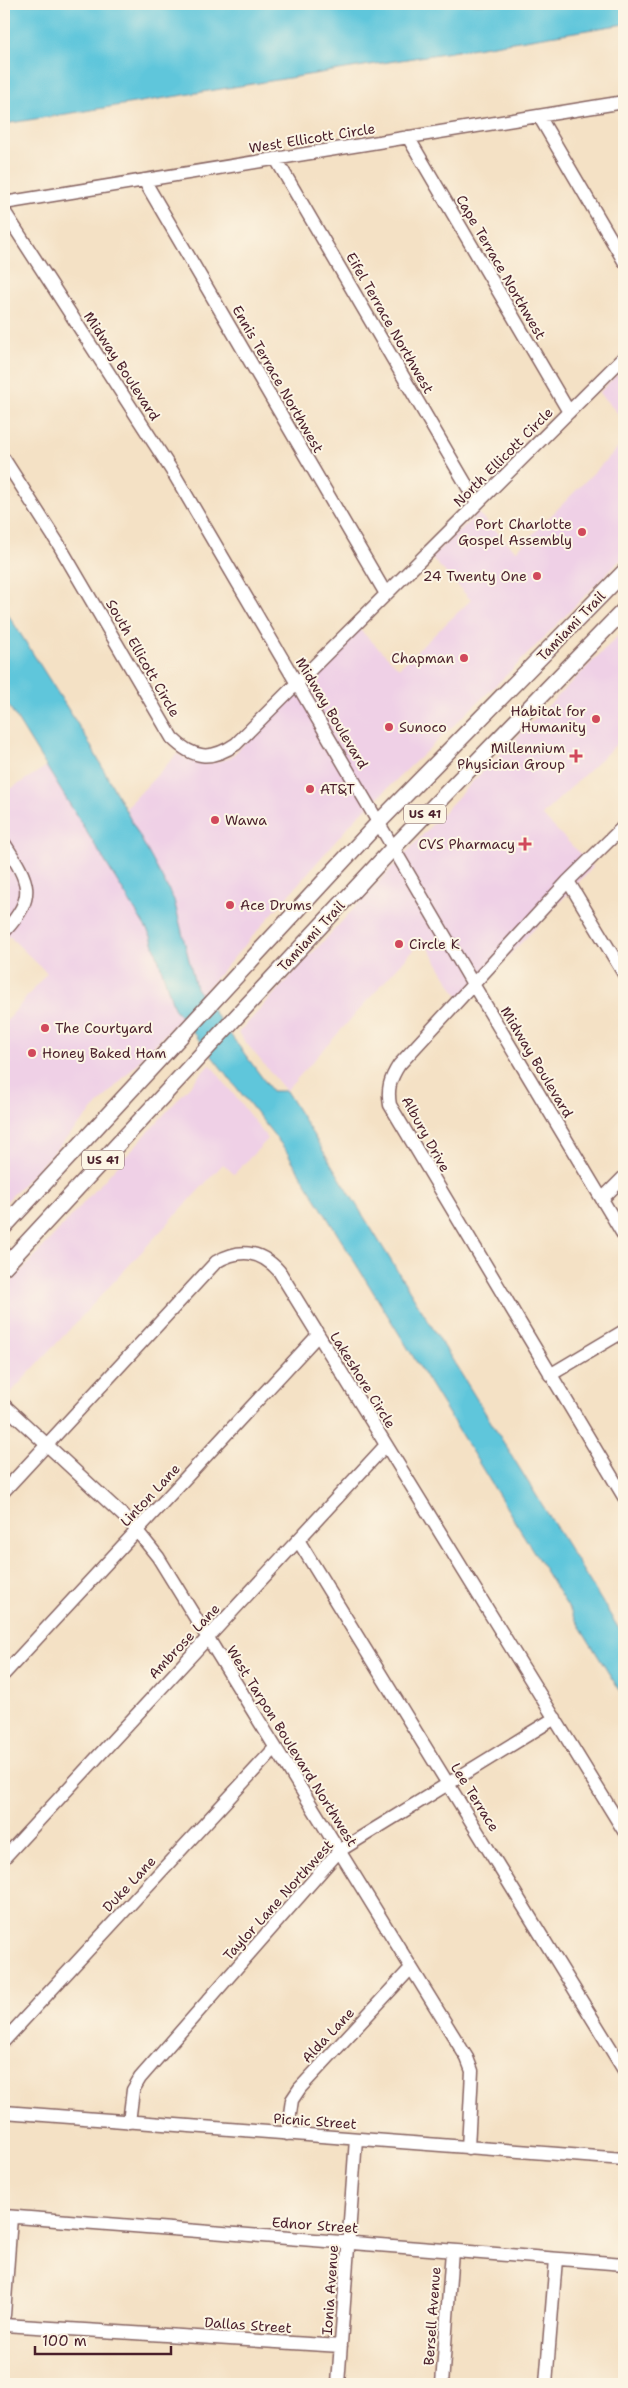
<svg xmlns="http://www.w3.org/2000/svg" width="628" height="2388" font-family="'Shantell Sans',sans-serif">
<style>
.built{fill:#efd0e6}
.water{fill:#5ec6db;stroke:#547283}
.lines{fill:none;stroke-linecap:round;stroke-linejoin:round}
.minor-casing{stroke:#866361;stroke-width:15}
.major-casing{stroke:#866361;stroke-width:18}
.minor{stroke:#fff;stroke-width:12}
.major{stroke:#fff;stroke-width:15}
.poi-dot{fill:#d1495b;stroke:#fcf5e5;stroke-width:2}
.labels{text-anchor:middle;stroke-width:4;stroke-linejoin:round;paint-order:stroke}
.shield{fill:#fcf5e5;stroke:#7f5f63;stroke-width:1}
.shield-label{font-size:12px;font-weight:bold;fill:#4a1f2b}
.street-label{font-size:14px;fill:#4a1f2b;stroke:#fcf5e5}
.poi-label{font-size:14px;fill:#4a1f2b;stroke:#fcf5e5;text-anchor:start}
</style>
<rect width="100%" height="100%" fill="#fcf5e5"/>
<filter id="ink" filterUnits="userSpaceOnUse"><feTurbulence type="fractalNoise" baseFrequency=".02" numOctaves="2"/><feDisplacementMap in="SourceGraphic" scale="10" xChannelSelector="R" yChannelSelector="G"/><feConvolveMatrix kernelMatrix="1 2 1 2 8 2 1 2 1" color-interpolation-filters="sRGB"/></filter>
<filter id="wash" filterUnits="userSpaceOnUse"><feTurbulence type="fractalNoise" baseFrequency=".0096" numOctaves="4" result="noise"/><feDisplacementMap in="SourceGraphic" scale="20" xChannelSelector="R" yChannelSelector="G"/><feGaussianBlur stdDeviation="1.12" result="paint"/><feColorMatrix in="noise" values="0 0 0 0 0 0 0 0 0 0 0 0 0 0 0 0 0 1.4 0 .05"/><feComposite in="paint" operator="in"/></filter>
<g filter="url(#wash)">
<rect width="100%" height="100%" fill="#f4e1c5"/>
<path class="built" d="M 624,367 L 624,420 L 599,393 Z
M 624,442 L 624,556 L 515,667 L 355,819 L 201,995 L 196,988 L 126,808 L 177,754 L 187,759 L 208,764 L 230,758 L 359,629 L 399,668 L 471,600 L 431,557 L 478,513 L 516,551 Z
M 624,630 L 624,737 L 542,815 L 593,867 L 463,1004 L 423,939 L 286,1091 L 238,1033 L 471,783 Z
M 47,766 L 151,936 L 174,1008 L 181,1017 L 4,1204 L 4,1024 L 47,973 L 9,936 L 4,941 L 4,793 Z
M 210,1064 L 268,1139 L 234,1174 L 223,1164 L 4,1400 L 4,1290 Z"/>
<path class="water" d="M 4,4 L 624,4 L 624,24 L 4,124 Z
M 4,608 L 87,739 L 174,900 L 196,988 L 272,1091 L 286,1091 L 624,1637 L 624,1698 L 285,1149 L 174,1008 L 151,936 L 4,698 Z"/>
</g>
<g filter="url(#ink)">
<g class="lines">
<defs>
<path id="minor" d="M 539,116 L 624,261
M 408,137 L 569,412
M 276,159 L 477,503
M 144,180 L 386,594
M 4,203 L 624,102
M 4,211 L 174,474 L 473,984 L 624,1236
M 4,459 L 59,545 L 172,738 C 193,759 211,761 236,744 L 624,357
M 624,826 L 568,881 L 399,1065 C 390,1079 387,1089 390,1105 L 624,1497
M 4,843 C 29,882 38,895 4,932
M 568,881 L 624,974
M 602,1199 L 624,1177
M 550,1375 L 624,1331
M 4,1405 L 130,1522 L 158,1557 L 467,2058 L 472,2071 L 468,2148
M 4,1491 L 216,1262 C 240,1248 260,1250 279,1271 L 624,1831
M 298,1540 L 624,2070
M 4,1674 L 318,1335
M 4,1858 L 386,1445
M 4,2041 L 275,1748
M 4,2112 L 624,2159
M 129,2122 L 133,2090 L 140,2078 L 339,1851 L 555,1718
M 287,2134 L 292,2100 L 300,2088 L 411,1968
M 4,2216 L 624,2264
M 4,2315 L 11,2217
M 4,2325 L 341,2346
M 338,2384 L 356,2139
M 442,2384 L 452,2251
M 546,2384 L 556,2259"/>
<path id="major" d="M 4,1227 L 379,822 L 624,572
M 4,1267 L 394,847 L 624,610"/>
</defs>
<use href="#minor" class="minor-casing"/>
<use href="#major" class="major-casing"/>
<use href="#minor" class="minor"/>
<use href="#major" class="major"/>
</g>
</g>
<g class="poi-dot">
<circle cx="582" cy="532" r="5"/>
<circle cx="537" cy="576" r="5"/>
<circle cx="464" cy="658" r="5"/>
<circle cx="596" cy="719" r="5"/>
<circle cx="389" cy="727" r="5"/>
<path d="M573.5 748.5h5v5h5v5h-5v5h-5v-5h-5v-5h5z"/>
<circle cx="310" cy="789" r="5"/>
<circle cx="215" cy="820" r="5"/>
<path d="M522.5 836.5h5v5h5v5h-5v5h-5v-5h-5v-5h5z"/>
<circle cx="230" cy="905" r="5"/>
<circle cx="399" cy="944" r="5"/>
<circle cx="45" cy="1028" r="5"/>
<circle cx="32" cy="1053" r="5"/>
</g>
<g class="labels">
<g class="shield">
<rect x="404" y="804.5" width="42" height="19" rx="4"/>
<rect x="82" y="1150.5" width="42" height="19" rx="4"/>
</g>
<g class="shield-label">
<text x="425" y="818">US 41</text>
<text x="103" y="1164">US 41</text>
</g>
<g class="street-label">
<text transform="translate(312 138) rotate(-9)" y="5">West Ellicott Circle</text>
<text transform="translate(501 267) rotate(60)" y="5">Cape Terrace Northwest</text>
<text transform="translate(390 323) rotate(60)" y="5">Eifel Terrace Northwest</text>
<text transform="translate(122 366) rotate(57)" y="5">Midway Boulevard</text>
<text transform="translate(278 379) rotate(60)" y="5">Ennis Terrace Northwest</text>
<text transform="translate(503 457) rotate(-45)" y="5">North Ellicott Circle</text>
<text transform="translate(571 626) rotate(-46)" y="5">Tamiami Trail</text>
<text transform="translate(143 658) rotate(60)" y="5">South Ellicott Circle</text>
<text transform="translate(332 713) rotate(59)" y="5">Midway Boulevard</text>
<text transform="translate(311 936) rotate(-47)" y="5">Tamiami Trail</text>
<text transform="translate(537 1062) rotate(59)" y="5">Midway Boulevard</text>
<text transform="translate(426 1134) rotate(61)" y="5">Albury Drive</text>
<text transform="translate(363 1380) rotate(58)" y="5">Lakeshore Circle</text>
<text transform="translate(150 1495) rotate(-47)" y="5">Linton Lane</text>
<text transform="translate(184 1641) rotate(-47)" y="5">Ambrose Lane</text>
<text transform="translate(292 1746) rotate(58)" y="5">West Tarpon Boulevard Northwest</text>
<text transform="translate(475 1797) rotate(58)" y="5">Lee Terrace</text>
<text transform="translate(129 1884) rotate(-47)" y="5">Duke Lane</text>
<text transform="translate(278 1900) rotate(-48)" y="5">Taylor Lane Northwest</text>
<text transform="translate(328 2035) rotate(-47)" y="5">Alda Lane</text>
<text transform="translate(315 2121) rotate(4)" y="5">Picnic Street</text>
<text transform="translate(315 2225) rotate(4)" y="5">Ednor Street</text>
<text transform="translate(330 2290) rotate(-86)" y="5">Ionia Avenue</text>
<text transform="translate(432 2316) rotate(-86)" y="5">Bersell Avenue</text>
<text transform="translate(248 2325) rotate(4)" y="5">Dallas Street</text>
</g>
<g class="poi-label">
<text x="572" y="529" text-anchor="end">Port Charlotte<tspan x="572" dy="16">Gospel Assembly</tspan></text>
<text x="527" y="581" text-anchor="end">24 Twenty One</text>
<text x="454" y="663" text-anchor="end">Chapman</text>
<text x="586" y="716" text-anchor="end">Habitat for<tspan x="586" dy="16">Humanity</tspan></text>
<text x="399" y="732">Sunoco</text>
<text x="565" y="753" text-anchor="end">Millennium<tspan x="565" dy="16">Physician Group</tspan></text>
<text x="320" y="794">AT&amp;T</text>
<text x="225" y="825">Wawa</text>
<text x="515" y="849" text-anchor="end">CVS Pharmacy</text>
<text x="240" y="910">Ace Drums</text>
<text x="409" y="949">Circle K</text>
<text x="55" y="1033">The Courtyard</text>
<text x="42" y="1058">Honey Baked Ham</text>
</g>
</g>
<rect width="628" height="2388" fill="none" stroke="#fcf5e5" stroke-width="20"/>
<path d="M35 2346v8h136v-8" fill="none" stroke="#4a1f2b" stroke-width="2.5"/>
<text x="42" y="2346" font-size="15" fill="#4a1f2b" stroke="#fcf5e5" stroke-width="4" paint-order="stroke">100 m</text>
</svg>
